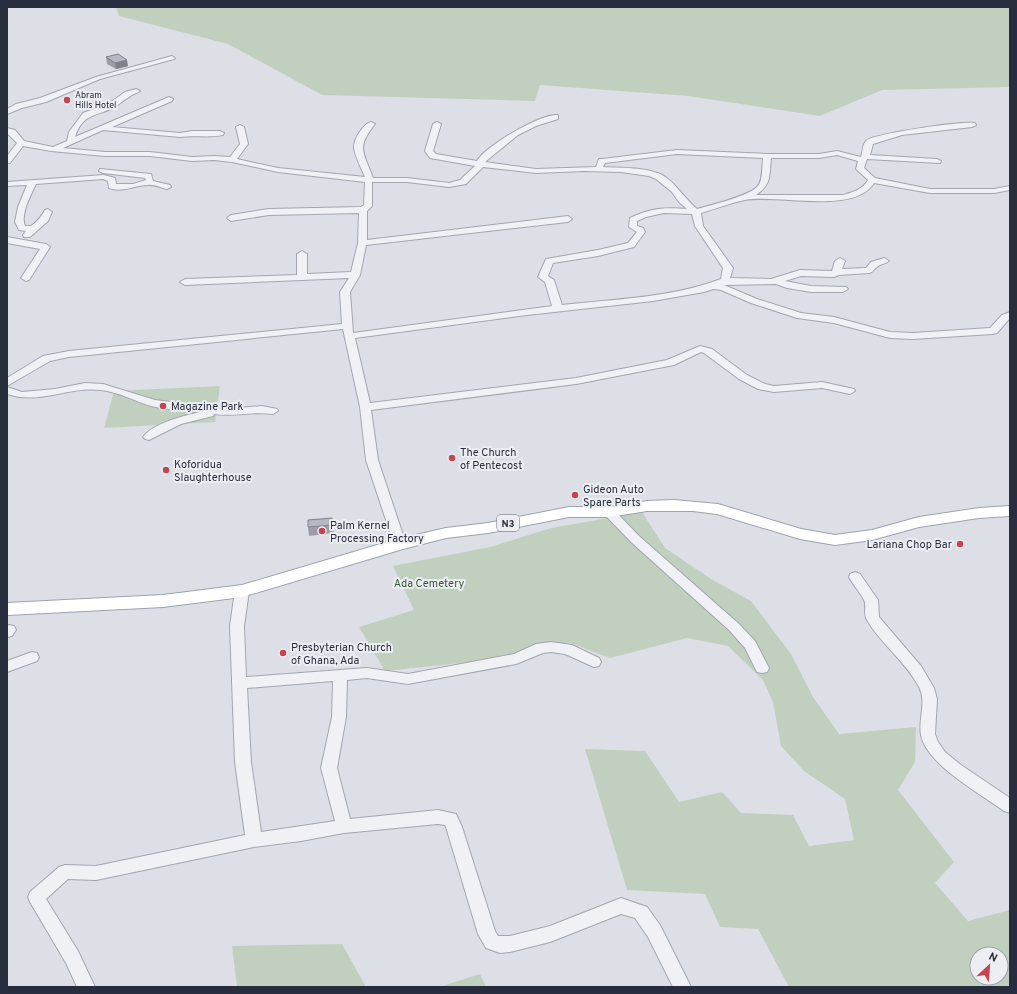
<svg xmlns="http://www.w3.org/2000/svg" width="1017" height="994" font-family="Overpass,sans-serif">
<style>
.green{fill:#c1d0be;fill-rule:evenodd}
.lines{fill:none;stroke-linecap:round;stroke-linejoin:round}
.minor-casing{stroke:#a2a6b0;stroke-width:2}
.major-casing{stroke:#9ca3b2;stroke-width:2}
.minor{fill:#eff1f5;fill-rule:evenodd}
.major{fill:#fff;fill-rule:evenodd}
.wall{fill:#9b9ea8}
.shaded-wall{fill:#7e8188}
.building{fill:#b4b8c3;stroke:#7e8188}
.poi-dot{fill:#ca424b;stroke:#eceef4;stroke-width:1.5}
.labels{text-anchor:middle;stroke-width:4;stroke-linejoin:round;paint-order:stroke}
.far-poi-label{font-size:9px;fill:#272d3c;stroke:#eceef4;text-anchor:start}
.shield{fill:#eceef4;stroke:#626773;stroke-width:1}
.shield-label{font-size:10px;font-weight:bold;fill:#272d3c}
.poi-label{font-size:11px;fill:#272d3c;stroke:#eceef4;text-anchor:start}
.park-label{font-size:11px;fill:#385834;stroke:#eceef4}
</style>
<rect width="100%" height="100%" fill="#dcdfe6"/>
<path class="green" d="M 116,7 L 1010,7 L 1010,87 L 882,90 L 820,116 L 688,96 L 540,85 L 535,101 L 322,95 L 228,44 L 119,16 Z
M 220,386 L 215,422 L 104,428 L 114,391 Z
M 642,512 L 665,548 L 711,579 L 751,601 L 791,654 L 813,697 L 839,734 L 916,727 L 915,762 L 898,790 L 954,862 L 935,883 L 968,921 L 1010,910 L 1010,987 L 789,987 L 758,929 L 720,927 L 705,894 L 627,890 L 585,749 L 645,751 L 679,802 L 722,792 L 741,813 L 793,815 L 809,846 L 854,840 L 845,799 L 804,771 L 781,746 L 773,702 L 763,680 L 728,646 L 687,638 L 610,658 L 570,643 L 509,658 L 385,671 L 359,627 L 414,610 L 393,566 L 490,547 L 551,528 ZM 977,954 L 1001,954 L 1001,978 L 977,978 Z
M 342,944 L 366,987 L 237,987 L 232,946 Z
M 480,974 L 486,987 L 439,987 Z"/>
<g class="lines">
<defs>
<path id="minor" d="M 172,56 L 175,58 L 174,59 L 100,79 L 46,102 L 22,108 L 7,114 L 7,109 L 16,104 L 40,98 L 96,77 Z
M 136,89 L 140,91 C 136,94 132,94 129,97 C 123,100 119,105 113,108 C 96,116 82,114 75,137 L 169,97 L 173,99 L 172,101 L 112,127 L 180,133 L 192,131 L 220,131 L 224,133 L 223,135 C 209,138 194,135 180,137 L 103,130 L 63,148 L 105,152 L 150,152 L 192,157 L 214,156 L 230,157 L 240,144 L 236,127 L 240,125 L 244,127 L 248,144 L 237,159 L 278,168 L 365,177 C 362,170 354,154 354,147 C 354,139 363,124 371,122 L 375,124 C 356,148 363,151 373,178 L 407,178 L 449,183 L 460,180 L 475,166 L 430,158 L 425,151 L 433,124 L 437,122 L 441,124 L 433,151 L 436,154 L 477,161 C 484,147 541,113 558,115 L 558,119 L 536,126 L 518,135 L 485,162 L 536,169 L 596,167 L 599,159 L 602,159 L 677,150 L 767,154 L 819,154 L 837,151 L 861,157 C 863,152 862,144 867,140 C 879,133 961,121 975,123 L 976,125 L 972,127 L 902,135 L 873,144 L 870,155 L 937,159 L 941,161 L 940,163 L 867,159 L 864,168 L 875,178 L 930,189 L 994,189 L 1010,186 L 1010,190 L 994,193 L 930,193 L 874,183 C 854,215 778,194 745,200 C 730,203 715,209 701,213 L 703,226 L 733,268 L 730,278 L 771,279 L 800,270 L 832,271 L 835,261 L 840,258 L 845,261 L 842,269 L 866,268 L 871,262 L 884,258 L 889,261 C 885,264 880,264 877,267 C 873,269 874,272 869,273 L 839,275 L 834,277 L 801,276 L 785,281 L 811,286 L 846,287 L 848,289 L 843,292 L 811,292 L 787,288 L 776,284 L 724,285 L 757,299 L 801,313 L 834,317 L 890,332 L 913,333 L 990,328 L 1002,315 L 1010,312 L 1010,318 L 997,333 L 993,334 L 913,339 L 890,338 L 834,323 L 797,318 L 751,303 L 721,290 L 713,289 L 704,292 L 653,301 L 527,315 L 355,338 L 370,403 L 576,378 L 667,360 L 700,346 L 712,349 L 747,375 L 765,384 L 774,386 L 822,382 L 854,389 L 855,391 L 850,394 L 822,388 L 774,392 L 758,389 L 739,379 L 704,353 L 701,352 L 674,365 L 576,384 L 371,410 L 378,460 L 406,544 L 404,547 L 400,548 L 396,547 L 394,544 L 366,460 L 360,407 L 343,329 L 69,357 L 50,361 L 7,386 L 7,378 L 43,356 L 69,351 L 342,324 L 340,292 L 349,278 L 185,285 L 180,282 L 185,279 L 297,275 L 297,254 L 302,251 L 307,254 L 307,274 L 351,272 L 358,243 L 359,213 L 269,215 L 231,221 L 227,218 L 231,215 L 269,209 L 361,207 L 364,205 L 365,182 L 278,172 L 232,162 L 214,160 L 192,161 L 150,156 L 105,156 L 51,151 L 23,146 L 10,163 L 7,163 L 7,156 L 17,143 L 7,133 L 7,128 L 15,130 L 24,141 L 53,147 L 67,141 L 69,132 L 83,113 L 108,104 L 125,92 ZM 677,154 L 763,158 C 762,166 763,180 758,186 C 750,196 711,205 697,209 C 685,199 675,182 662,175 C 647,167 620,168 603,167 L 605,163 ZM 837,155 L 858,161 L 856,169 L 868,180 C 862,190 853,192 843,195 L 756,195 C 772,184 769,176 771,158 L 819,158 ZM 483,167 L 536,173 L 584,171 L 621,172 L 649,176 L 656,179 L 672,192 L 679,202 L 687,209 C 665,207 650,208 630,218 L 629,227 L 637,232 L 628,243 L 598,250 L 546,259 L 538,277 L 545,282 L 552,306 L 353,333 L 350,292 L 360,275 L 366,245 L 568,222 L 572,219 L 568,216 L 367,240 L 367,211 L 372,206 L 372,182 L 407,182 L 449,187 L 466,184 ZM 664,213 L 692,214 L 695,226 L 723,268 L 721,279 C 671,298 614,299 562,305 L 554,280 L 548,276 L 553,263 L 598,256 L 634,247 L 645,232 L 643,228 L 637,226 L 637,221 L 646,217 Z
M 100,169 L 151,174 L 153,181 L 170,185 L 171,187 L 167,189 C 161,188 154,184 148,185 C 135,185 123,193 109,188 L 108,181 L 103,179 L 36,184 C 31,195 20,214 25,226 L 31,226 C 38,221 41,217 45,210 L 48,209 L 52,212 L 48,221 L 30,237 L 24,237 L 23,235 L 26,231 L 19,230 L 15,222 L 18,207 L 27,185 L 7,186 L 7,182 L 104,175 L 115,178 L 116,184 L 133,184 L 146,180 L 145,178 L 103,173 L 99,171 Z
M 7,237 L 46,244 L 50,247 L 29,280 L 26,281 L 21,278 L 40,249 L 7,243 Z
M 85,383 L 103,384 L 155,400 L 224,409 L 262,406 L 277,409 L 278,411 L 273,414 C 253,411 234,417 214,414 L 213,416 L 181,424 L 149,440 L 145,439 L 143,437 C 154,423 183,416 200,412 C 184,410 167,410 151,406 C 135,401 118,392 101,390 C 69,386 40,405 7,394 L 7,387 L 22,392 L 55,389 Z
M 609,508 L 613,509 L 639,536 L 739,624 L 755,641 L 769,668 L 767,672 L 762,673 L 757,672 L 745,648 L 729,630 L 631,542 L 605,515 L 603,512 L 605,509 Z
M 855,572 L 860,574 L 878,600 L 879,617 L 921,666 L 934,688 L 937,699 L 935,734 L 938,742 L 945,752 L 961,765 L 1010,798 L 1010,813 L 1004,811 C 981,794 926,764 921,735 C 918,719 927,702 919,687 C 906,662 881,644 867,620 C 863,614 867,606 864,600 C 860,592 853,585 849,577 L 850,574 Z
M 242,586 L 247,588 L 249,591 L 244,626 L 246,677 L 367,668 L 408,674 L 514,654 L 536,644 L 551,642 L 572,645 L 599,658 L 601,662 L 599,666 L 594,667 L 565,654 L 551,652 L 543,653 L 516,664 L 408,684 L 367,678 L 347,680 L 346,717 L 337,768 L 350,819 L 438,810 L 456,814 L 462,827 L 495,931 L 498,936 L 510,936 L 550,926 L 621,898 L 647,907 L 660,925 L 691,987 L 673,987 L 648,937 L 635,918 L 621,914 L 550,942 L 510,952 L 500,953 L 486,948 L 478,934 L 446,827 L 445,825 L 438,824 L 344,833 L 301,841 L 254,847 L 96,880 L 68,879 L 46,899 L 78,951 L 95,987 L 77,987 L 66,963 L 30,902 L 28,897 L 30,892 L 59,867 L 65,865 L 96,866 L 245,835 L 235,762 L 230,626 L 235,591 L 237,588 ZM 333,681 L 332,717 L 321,768 L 335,821 L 261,832 L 251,762 L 247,688 Z
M 9,625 L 14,626 L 16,630 L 12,636 L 7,637 L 7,626 Z
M 32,652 L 37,653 L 39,657 L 37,661 L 7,672 L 7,661 Z"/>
<path id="major" d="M 674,500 L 718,504 L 801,529 L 835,535 L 872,530 L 919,517 L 979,508 L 1010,506 L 1010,516 L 979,518 L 919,527 L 872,540 L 835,545 L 800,539 L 717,514 L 693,511 L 647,511 L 609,517 L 569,517 L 488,533 L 446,538 L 403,549 L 242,597 L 163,607 L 7,615 L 7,603 L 163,595 L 242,585 L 394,540 L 446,528 L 488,523 L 569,507 L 609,507 L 647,501 Z"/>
</defs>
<use href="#minor" class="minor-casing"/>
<use href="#major" class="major-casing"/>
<use href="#minor" class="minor"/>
<use href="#major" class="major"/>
</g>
<path class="wall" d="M 106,57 L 128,66 L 116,69 L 107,64 Z
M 332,518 L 334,533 L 309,536 L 308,527 Z"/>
<path class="shaded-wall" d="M 127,60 L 128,66 L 116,69 L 115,63 Z"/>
<path class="building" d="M 118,54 L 127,60 L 115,63 L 106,57 Z
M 332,518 L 333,525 L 308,527 L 308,520 Z"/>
<g class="poi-dot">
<circle cx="67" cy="100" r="4"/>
<circle cx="163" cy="406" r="4"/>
<circle cx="452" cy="458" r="4"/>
<circle cx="166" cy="470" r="4"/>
<circle cx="575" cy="495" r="4"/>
<circle cx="322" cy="531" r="4"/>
<circle cx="960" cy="544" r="4"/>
<circle cx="283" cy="653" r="4"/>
</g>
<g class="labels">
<g class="far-poi-label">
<text x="75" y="98">Abram<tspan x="75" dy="10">Hills Hotel</tspan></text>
</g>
<rect class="shield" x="497" y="515" width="22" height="16" rx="3"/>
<g class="shield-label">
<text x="508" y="527">N3</text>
</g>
<g class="poi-label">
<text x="171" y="410">Magazine Park</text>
<text x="460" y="456">The Church<tspan x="460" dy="13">of Pentecost</tspan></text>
<text x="174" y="468">Koforidua<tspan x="174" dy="13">Slaughterhouse</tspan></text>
<text x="583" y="493">Gideon Auto<tspan x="583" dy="13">Spare Parts</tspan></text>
<text x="330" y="529">Palm Kernel<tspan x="330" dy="13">Processing Factory</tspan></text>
<text x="952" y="548" text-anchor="end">Lariana Chop Bar</text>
<text x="291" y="651">Presbyterian Church<tspan x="291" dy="13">of Ghana, Ada</tspan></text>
</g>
<g class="park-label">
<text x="429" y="587">Ada Cemetery</text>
</g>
</g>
<rect width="1017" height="994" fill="none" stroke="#272d3c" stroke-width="16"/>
<g transform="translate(989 966) rotate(26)"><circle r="19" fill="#eceef4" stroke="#9da1aa"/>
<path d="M0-3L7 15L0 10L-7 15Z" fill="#ca424b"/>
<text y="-6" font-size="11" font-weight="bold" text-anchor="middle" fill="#272d3c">N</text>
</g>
</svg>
